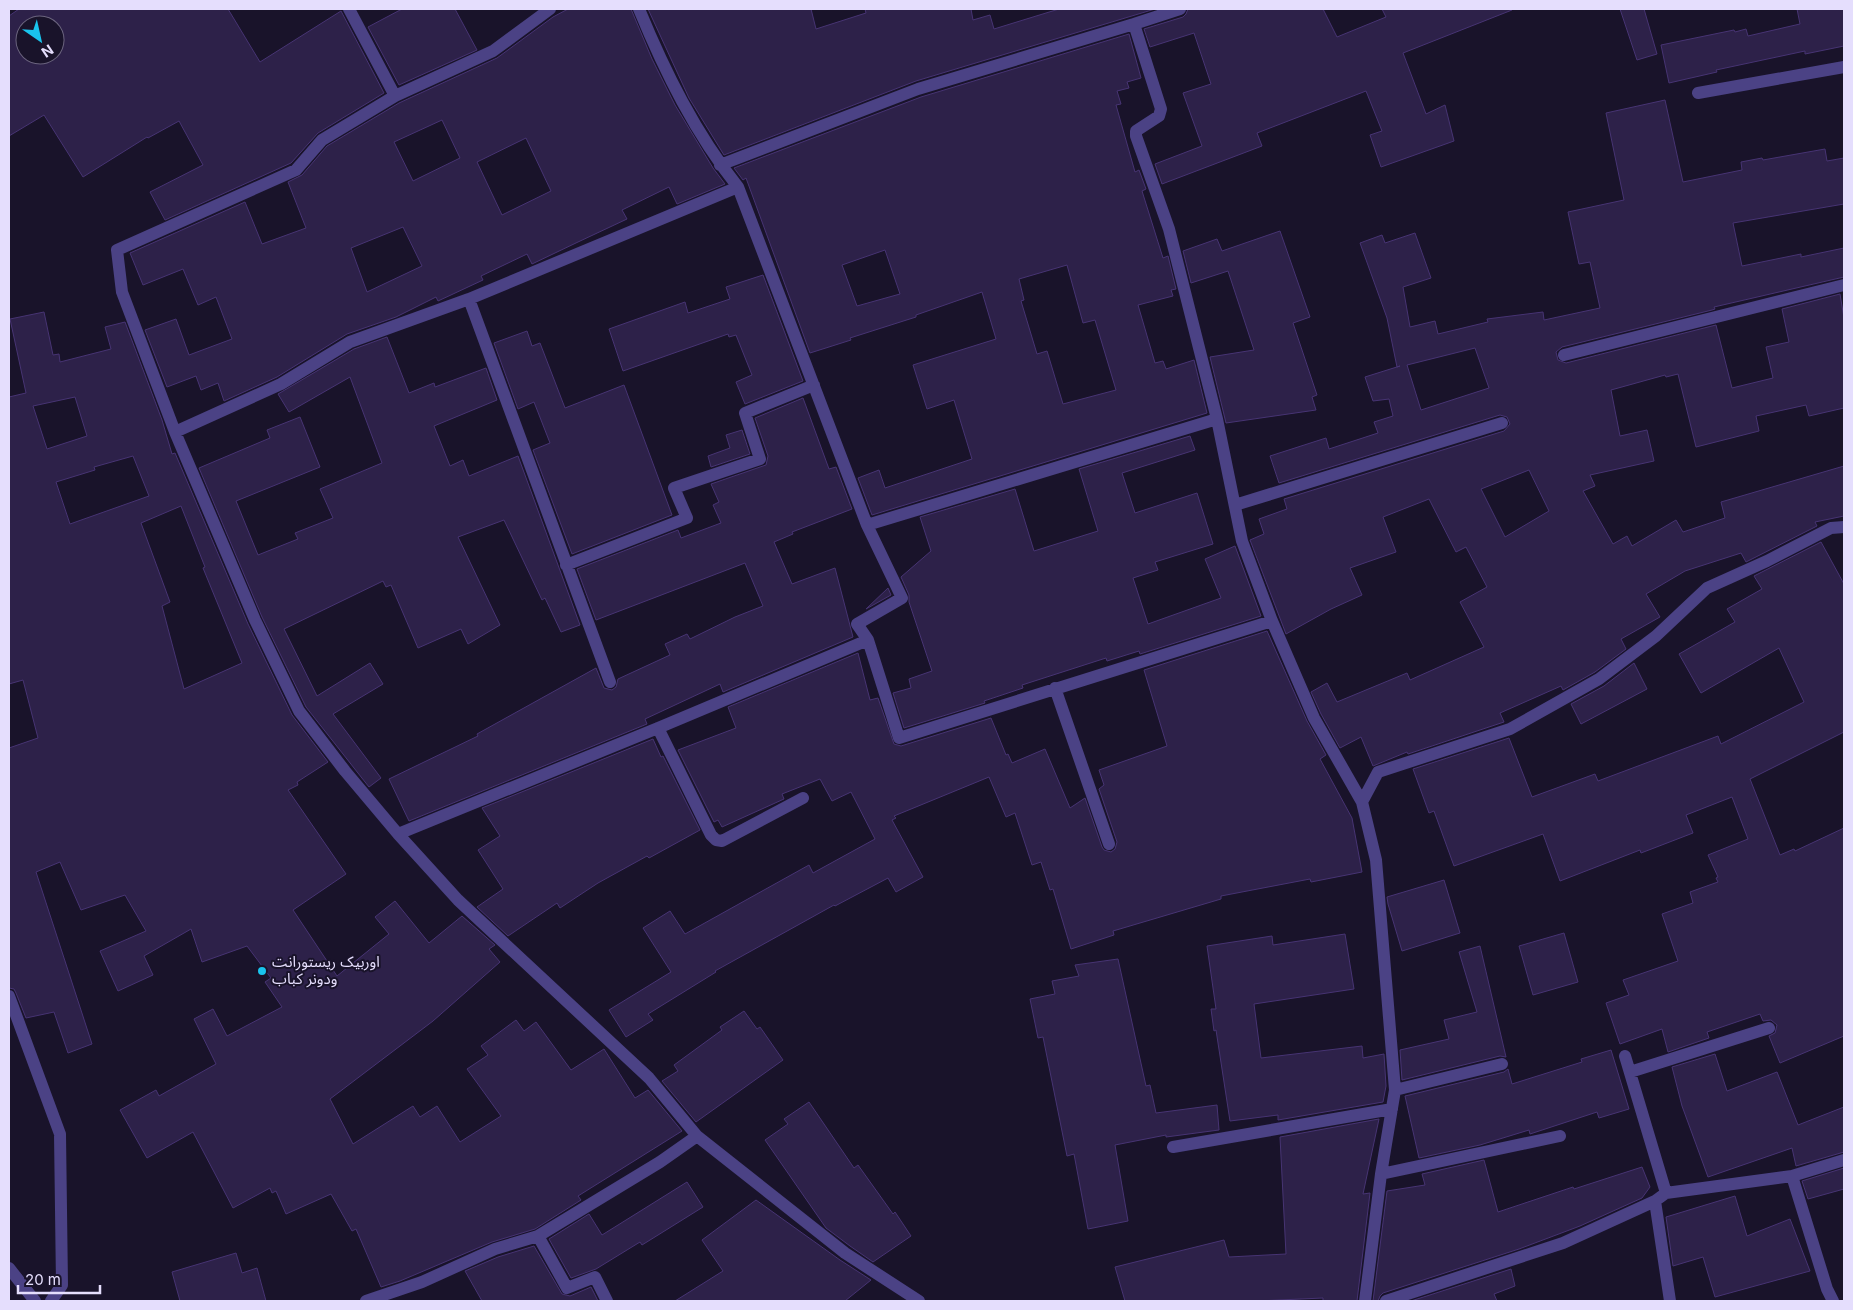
<svg xmlns="http://www.w3.org/2000/svg" width="1853" height="1310" font-family="Inter,'Noto Sans Arabic',sans-serif">
<style>
.building{fill:#2d2149;stroke:#473473;fill-rule:evenodd}
.lines{fill:none;stroke-linecap:round;stroke-linejoin:round}
.minor{stroke:#4b4285;stroke-width:12}
.poi-dot{fill:#19c4ed;stroke:#19132a;stroke-width:2}
.labels{text-anchor:middle;stroke-width:4;stroke-linejoin:round;paint-order:stroke}
.poi-label{font-size:15px;fill:#e5defd;stroke:#19132a;text-anchor:start}
</style>
<rect width="100%" height="100%" fill="#19132a"/>
<path class="building" d="M 19,9 L 228,9 L 260,62 L 341,11 L 384,93 L 318,133 L 291,163 L 165,220 L 150,192 L 203,165 L 179,121 L 148,138 L 147,137 L 83,177 L 44,115 L 9,136 L 9,16 ZM 25,25 L 55,25 L 55,55 L 25,55 Z
M 402,9 L 455,9 L 477,50 L 399,85 L 368,27 Z
M 568,9 L 631,9 L 652,59 L 675,105 L 713,168 L 725,184 L 677,204 L 669,187 L 622,210 L 627,219 L 578,242 L 532,264 L 527,254 L 481,276 L 483,280 L 438,301 L 436,297 L 396,317 L 347,334 L 277,377 L 224,401 L 218,383 L 201,390 L 196,376 L 167,387 L 145,330 L 176,319 L 189,355 L 232,339 L 216,297 L 198,305 L 183,269 L 143,285 L 130,253 L 245,202 L 262,244 L 306,228 L 288,182 L 302,175 L 327,146 L 399,103 L 497,58 L 553,17 ZM 442,120 L 460,158 L 413,181 L 394,142 ZM 526,138 L 551,191 L 502,215 L 477,162 ZM 403,227 L 422,266 L 367,292 L 351,248 Z
M 648,9 L 811,9 L 816,29 L 866,13 L 865,9 L 971,9 L 973,20 L 990,15 L 994,29 L 1059,9 L 1155,9 L 916,81 L 724,155 L 689,98 Z
M 1188,9 L 1323,9 L 1337,37 L 1386,17 L 1382,9 L 1512,9 L 1512,10 L 1403,53 L 1426,114 L 1445,105 L 1454,141 L 1381,167 L 1370,135 L 1382,131 L 1366,91 L 1257,133 L 1262,146 L 1162,184 L 1155,164 L 1202,146 L 1183,93 L 1211,84 L 1194,33 L 1150,47 L 1144,29 L 1183,17 L 1186,14 Z
M 1620,9 L 1644,9 L 1657,54 L 1637,60 Z
M 1797,9 L 1844,9 L 1844,46 L 1805,54 L 1805,51 L 1716,70 L 1717,72 L 1669,83 L 1661,45 L 1734,30 L 1735,32 L 1746,29 L 1748,36 L 1800,24 Z
M 1129,34 L 1141,78 L 1127,82 L 1129,88 L 1117,91 L 1121,104 L 1116,105 L 1135,172 L 1139,170 L 1146,189 L 1142,191 L 1163,258 L 1168,256 L 1176,289 L 1171,290 L 1173,296 L 1138,305 L 1155,363 L 1163,361 L 1166,369 L 1194,360 L 1207,413 L 872,515 L 858,478 L 879,470 L 885,488 L 972,459 L 954,400 L 927,409 L 913,365 L 996,339 L 982,292 L 916,315 L 916,317 L 850,338 L 851,340 L 810,353 L 746,178 L 743,180 L 734,168 L 921,97 ZM 885,250 L 900,294 L 857,306 L 842,265 ZM 1067,265 L 1083,323 L 1095,320 L 1116,390 L 1063,404 L 1047,351 L 1037,354 L 1021,301 L 1024,300 L 1019,279 Z
M 1665,100 L 1683,182 L 1742,170 L 1741,162 L 1762,158 L 1763,160 L 1825,149 L 1827,161 L 1844,158 L 1844,204 L 1733,223 L 1742,266 L 1801,254 L 1801,257 L 1844,248 L 1844,277 L 1714,307 L 1715,309 L 1712,310 L 1562,347 L 1556,352 L 1558,360 L 1566,363 L 1716,325 L 1732,388 L 1773,378 L 1766,347 L 1789,342 L 1782,309 L 1840,294 L 1844,318 L 1844,408 L 1809,416 L 1806,405 L 1756,416 L 1759,431 L 1696,447 L 1678,374 L 1666,377 L 1665,375 L 1611,390 L 1620,436 L 1647,430 L 1654,461 L 1590,475 L 1595,486 L 1583,491 L 1613,544 L 1627,536 L 1632,546 L 1676,520 L 1683,532 L 1725,518 L 1721,502 L 1844,466 L 1844,516 L 1815,522 L 1817,526 L 1746,562 L 1741,553 L 1685,571 L 1646,594 L 1660,617 L 1621,639 L 1626,649 L 1595,672 L 1563,690 L 1561,686 L 1500,713 L 1504,722 L 1408,754 L 1407,752 L 1373,766 L 1361,737 L 1340,748 L 1321,714 L 1311,692 L 1327,683 L 1337,702 L 1407,673 L 1410,680 L 1484,647 L 1460,602 L 1487,587 L 1466,547 L 1456,552 L 1429,499 L 1383,517 L 1396,552 L 1350,568 L 1362,595 L 1331,609 L 1286,634 L 1250,540 L 1264,534 L 1259,519 L 1287,509 L 1284,499 L 1504,431 L 1510,424 L 1507,417 L 1500,415 L 1279,483 L 1270,456 L 1326,438 L 1329,449 L 1378,433 L 1374,422 L 1393,416 L 1389,399 L 1373,401 L 1365,377 L 1400,366 L 1397,367 L 1387,318 L 1360,243 L 1382,235 L 1385,243 L 1415,233 L 1431,278 L 1403,287 L 1410,327 L 1435,321 L 1438,334 L 1488,322 L 1487,319 L 1543,312 L 1544,320 L 1600,308 L 1590,262 L 1579,264 L 1568,212 L 1624,200 L 1606,113 ZM 1475,348 L 1489,388 L 1421,410 L 1407,365 ZM 1529,470 L 1549,511 L 1505,537 L 1481,489 Z
M 1280,231 L 1310,317 L 1293,323 L 1317,395 L 1312,397 L 1316,410 L 1226,423 L 1210,357 L 1254,350 L 1228,271 L 1191,283 L 1183,251 L 1217,239 L 1222,251 Z
M 763,275 L 803,381 L 745,404 L 736,382 L 752,375 L 736,335 L 729,337 L 728,334 L 623,371 L 609,329 L 685,302 L 688,313 L 730,299 L 726,287 Z
M 44,312 L 53,355 L 59,354 L 60,362 L 111,349 L 105,327 L 125,322 L 162,420 L 172,454 L 175,453 L 248,624 L 292,715 L 328,762 L 297,782 L 298,785 L 288,790 L 346,874 L 293,910 L 337,976 L 389,934 L 375,917 L 395,901 L 429,943 L 462,916 L 495,945 L 489,949 L 500,962 L 433,1021 L 330,1099 L 353,1144 L 413,1106 L 420,1117 L 437,1106 L 460,1142 L 501,1116 L 467,1069 L 488,1055 L 481,1046 L 516,1020 L 524,1031 L 536,1022 L 571,1070 L 604,1049 L 635,1098 L 648,1090 L 682,1131 L 578,1196 L 581,1200 L 535,1229 L 492,1242 L 400,1281 L 381,1287 L 356,1229 L 352,1231 L 331,1194 L 286,1214 L 276,1191 L 272,1193 L 270,1188 L 233,1208 L 193,1132 L 147,1158 L 120,1110 L 156,1090 L 159,1096 L 216,1064 L 194,1019 L 213,1009 L 227,1036 L 282,1007 L 265,982 L 271,978 L 247,946 L 202,962 L 191,929 L 144,956 L 153,975 L 118,991 L 100,951 L 146,931 L 125,895 L 81,910 L 60,862 L 36,872 L 92,1044 L 68,1053 L 54,1012 L 26,1018 L 16,993 L 14,989 L 9,988 L 9,748 L 38,738 L 23,680 L 9,684 L 9,397 L 26,393 L 10,319 ZM 75,397 L 87,436 L 47,449 L 33,406 ZM 133,456 L 149,496 L 70,524 L 56,482 L 95,470 L 94,467 ZM 181,506 L 205,567 L 203,568 L 242,663 L 184,689 L 162,606 L 170,602 L 141,523 Z
M 527,331 L 532,346 L 540,343 L 565,408 L 624,385 L 672,515 L 572,554 L 533,450 L 550,443 L 534,402 L 518,409 L 494,343 Z
M 387,337 L 409,393 L 434,383 L 435,387 L 486,368 L 497,400 L 434,426 L 450,466 L 463,460 L 469,476 L 518,456 L 580,625 L 561,632 L 545,598 L 542,600 L 504,520 L 458,537 L 500,625 L 468,644 L 461,629 L 418,648 L 391,585 L 386,587 L 383,581 L 284,629 L 317,696 L 370,663 L 383,684 L 333,714 L 381,778 L 369,787 L 306,707 L 262,617 L 199,468 L 270,438 L 267,430 L 300,417 L 320,467 L 236,501 L 258,555 L 298,539 L 295,533 L 333,518 L 320,489 L 382,463 L 350,377 L 289,412 L 278,394 L 354,349 Z
M 803,398 L 829,469 L 836,467 L 852,509 L 792,532 L 793,534 L 774,542 L 792,584 L 835,568 L 853,637 L 723,692 L 720,684 L 645,719 L 647,724 L 409,821 L 389,779 L 478,736 L 477,734 L 596,668 L 604,688 L 612,690 L 616,687 L 618,679 L 670,655 L 665,644 L 687,634 L 690,639 L 735,617 L 763,606 L 745,563 L 596,620 L 577,569 L 678,530 L 681,538 L 721,523 L 713,505 L 719,502 L 711,484 L 766,465 L 768,456 L 755,418 Z
M 742,430 L 750,454 L 711,467 L 708,456 L 730,448 L 726,435 Z
M 1190,436 L 1195,450 L 1122,473 L 1135,513 L 1197,493 L 1213,544 L 1155,562 L 1158,570 L 1133,578 L 1148,624 L 1221,598 L 1205,559 L 1235,546 L 1261,616 L 1140,654 L 1139,651 L 1107,661 L 1106,658 L 1022,685 L 1023,688 L 984,701 L 985,703 L 904,728 L 893,693 L 911,688 L 909,679 L 932,671 L 909,602 L 909,595 L 901,577 L 931,551 L 920,517 L 1015,489 L 1034,551 L 1098,531 L 1079,469 Z
M 1821,542 L 1844,584 L 1844,732 L 1750,779 L 1780,855 L 1794,849 L 1795,851 L 1844,828 L 1844,1036 L 1780,1063 L 1769,1036 L 1775,1033 L 1777,1025 L 1771,1020 L 1763,1021 L 1760,1014 L 1707,1032 L 1709,1038 L 1668,1052 L 1662,1029 L 1620,1044 L 1606,1003 L 1629,995 L 1623,980 L 1678,961 L 1662,914 L 1693,903 L 1690,892 L 1718,882 L 1716,878 L 1718,877 L 1708,855 L 1748,839 L 1732,797 L 1686,815 L 1693,833 L 1641,853 L 1640,850 L 1560,881 L 1543,834 L 1454,866 L 1434,811 L 1429,813 L 1413,769 L 1509,738 L 1532,797 L 1595,774 L 1598,781 L 1718,736 L 1721,744 L 1804,702 L 1779,648 L 1701,693 L 1679,654 L 1735,622 L 1727,609 L 1762,589 L 1754,576 Z
M 888,588 L 891,595 L 866,609 Z
M 1267,631 L 1307,721 L 1326,755 L 1320,759 L 1352,818 L 1362,872 L 1311,882 L 1310,879 L 1221,896 L 1221,899 L 1113,931 L 1114,935 L 1071,949 L 1053,889 L 1050,890 L 1041,862 L 1032,865 L 1015,813 L 1006,817 L 989,777 L 894,816 L 896,818 L 892,820 L 923,877 L 896,892 L 888,878 L 835,906 L 834,905 L 715,971 L 716,972 L 648,1014 L 653,1020 L 626,1037 L 609,1010 L 671,972 L 643,928 L 670,911 L 685,934 L 809,865 L 813,873 L 875,839 L 851,792 L 832,801 L 820,779 L 782,794 L 784,799 L 722,827 L 718,820 L 714,822 L 678,750 L 736,728 L 728,707 L 858,653 L 870,700 L 878,698 L 894,744 L 901,746 L 991,718 L 1006,755 L 1008,754 L 1012,763 L 1045,749 L 1070,808 L 1085,798 L 1102,847 L 1104,850 L 1111,852 L 1115,849 L 1117,842 L 1099,789 L 1104,785 L 1099,770 L 1167,746 L 1144,670 Z
M 1634,663 L 1647,689 L 1581,724 L 1571,704 L 1604,686 Z
M 653,739 L 661,757 L 663,756 L 700,830 L 649,858 L 647,856 L 598,883 L 560,908 L 557,903 L 508,936 L 477,907 L 503,889 L 478,850 L 500,836 L 482,808 Z
M 1444,880 L 1460,933 L 1402,951 L 1388,904 L 1387,897 Z
M 1564,933 L 1578,982 L 1533,995 L 1519,946 Z
M 1345,934 L 1354,989 L 1254,1004 L 1261,1058 L 1362,1046 L 1363,1058 L 1384,1054 L 1386,1086 L 1383,1102 L 1278,1120 L 1278,1115 L 1230,1121 L 1216,1030 L 1214,1031 L 1211,1009 L 1216,1009 L 1207,946 L 1272,936 L 1273,945 Z
M 1480,946 L 1506,1057 L 1500,1056 L 1402,1080 L 1400,1050 L 1449,1039 L 1444,1020 L 1477,1012 L 1459,952 Z
M 1118,959 L 1146,1086 L 1150,1085 L 1156,1113 L 1217,1105 L 1219,1130 L 1166,1137 L 1166,1135 L 1115,1145 L 1128,1221 L 1088,1229 L 1074,1154 L 1067,1156 L 1043,1037 L 1038,1038 L 1030,999 L 1055,994 L 1052,981 L 1079,976 L 1075,965 Z
M 744,1011 L 757,1029 L 760,1027 L 783,1060 L 696,1122 L 662,1081 L 678,1071 L 674,1065 L 722,1030 L 720,1027 Z
M 1611,1050 L 1629,1109 L 1599,1118 L 1597,1112 L 1530,1134 L 1529,1130 L 1480,1145 L 1419,1158 L 1405,1096 L 1504,1072 L 1508,1069 L 1512,1084 L 1582,1062 L 1581,1059 Z
M 1715,1054 L 1727,1091 L 1777,1072 L 1798,1125 L 1844,1107 L 1844,1152 L 1796,1166 L 1792,1148 L 1708,1177 L 1682,1106 L 1672,1067 Z
M 809,1102 L 854,1168 L 858,1165 L 893,1214 L 895,1212 L 911,1236 L 873,1262 L 850,1246 L 826,1228 L 765,1140 L 788,1124 L 784,1119 Z
M 1379,1119 L 1363,1194 L 1370,1193 L 1357,1301 L 1323,1301 L 1323,1298 L 1257,1301 L 1125,1301 L 1115,1267 L 1224,1240 L 1229,1257 L 1286,1254 L 1280,1137 Z
M 1484,1160 L 1498,1212 L 1573,1187 L 1574,1189 L 1642,1167 L 1650,1187 L 1642,1198 L 1580,1226 L 1519,1249 L 1383,1293 L 1380,1296 L 1378,1301 L 1373,1301 L 1387,1191 L 1425,1185 L 1422,1174 Z
M 1844,1168 L 1844,1189 L 1808,1199 L 1802,1181 Z
M 687,1182 L 703,1207 L 642,1245 L 640,1242 L 596,1269 L 571,1278 L 549,1239 L 589,1214 L 602,1235 Z
M 1735,1196 L 1747,1236 L 1790,1219 L 1810,1271 L 1715,1297 L 1703,1257 L 1673,1266 L 1666,1217 Z
M 756,1200 L 840,1260 L 871,1280 L 845,1301 L 675,1301 L 723,1271 L 702,1240 Z
M 534,1246 L 562,1294 L 570,1296 L 591,1287 L 598,1301 L 482,1301 L 465,1271 L 498,1257 Z
M 236,1253 L 242,1273 L 257,1268 L 266,1301 L 180,1301 L 172,1272 Z
M 1511,1269 L 1515,1286 L 1494,1294 L 1497,1301 L 1411,1301 Z"/>
<g class="lines">
<path class="minor" d="M 349,9 L 395,96
M 550,9 L 493,51 L 395,96 L 322,140 L 296,170 L 117,250 L 122,292 L 175,432 L 255,620 L 299,711 L 345,771 L 398,834 L 458,900 L 649,1078 L 697,1136 L 845,1253 L 919,1301
M 639,9 C 665,72 695,133 738,187 L 867,525 L 902,598 L 857,624 L 868,640 L 899,738 L 1272,621
M 1134,24 L 1161,109 L 1159,116 L 1139,129 L 1136,131 L 1136,136 L 1169,229 L 1217,419 L 1242,541 L 1272,621 L 1314,718 L 1362,802 L 1376,860 L 1395,1090 L 1381,1174 L 1365,1301
M 1698,93 L 1844,67
M 720,165 L 918,89 L 1134,24 L 1180,9
M 469,299 L 610,682
M 1564,355 L 1844,285
M 175,432 L 281,384 L 350,342 L 469,299 L 738,187
M 1235,505 L 1502,423
M 867,525 L 1217,419
M 566,565 L 687,518 L 674,488 L 760,459 L 745,413 L 814,385
M 1055,688 L 1109,844
M 658,728 L 711,835 L 716,840 L 722,841 L 803,798
M 1362,802 L 1378,772 L 1510,729 L 1599,679 L 1656,636 L 1707,588 L 1767,561 L 1831,528 L 1844,527
M 398,834 L 658,728 L 868,640
M 9,996 L 60,1134 L 62,1285 L 51,1301
M 1625,1056 L 1666,1193
M 1630,1072 L 1769,1028
M 1395,1090 L 1502,1064
M 1173,1147 L 1392,1109
M 1381,1174 L 1560,1136
M 1792,1176 L 1827,1289 L 1833,1301
M 1655,1201 L 1670,1301
M 538,1236 L 567,1288 L 595,1277 L 607,1301
M 9,1268 L 35,1301
M 366,1301 L 422,1282 L 495,1249 L 538,1236 L 660,1162 L 697,1136
M 1386,1301 L 1563,1243 L 1655,1201 L 1666,1193 L 1792,1176 L 1844,1160"/>
</g>
<circle class="poi-dot" cx="262" cy="971" r="5"/>
<g class="labels">
<g class="poi-label">
<text x="272" y="967">اوربیک ریستورانت<tspan x="272" dy="17">ودونر کباب</tspan></text>
</g>
</g>
<rect width="1853" height="1310" fill="none" stroke="#e5defd" stroke-width="20"/>
<g transform="translate(40 40) rotate(146)"><circle r="24" fill="#19132a" stroke="#6b647e"/>
<path d="M0-4L9 19L0 12L-9 19Z" fill="#19c4ed"/>
<text y="-8" font-size="14" font-weight="bold" text-anchor="middle" fill="#e5defd">N</text>
</g>
<path d="M18 1285v8h82v-8" fill="none" stroke="#e5defd" stroke-width="2.5"/>
<text x="25" y="1285" font-size="15" fill="#e5defd" stroke="#19132a" stroke-width="4" paint-order="stroke">20 m</text>
</svg>
